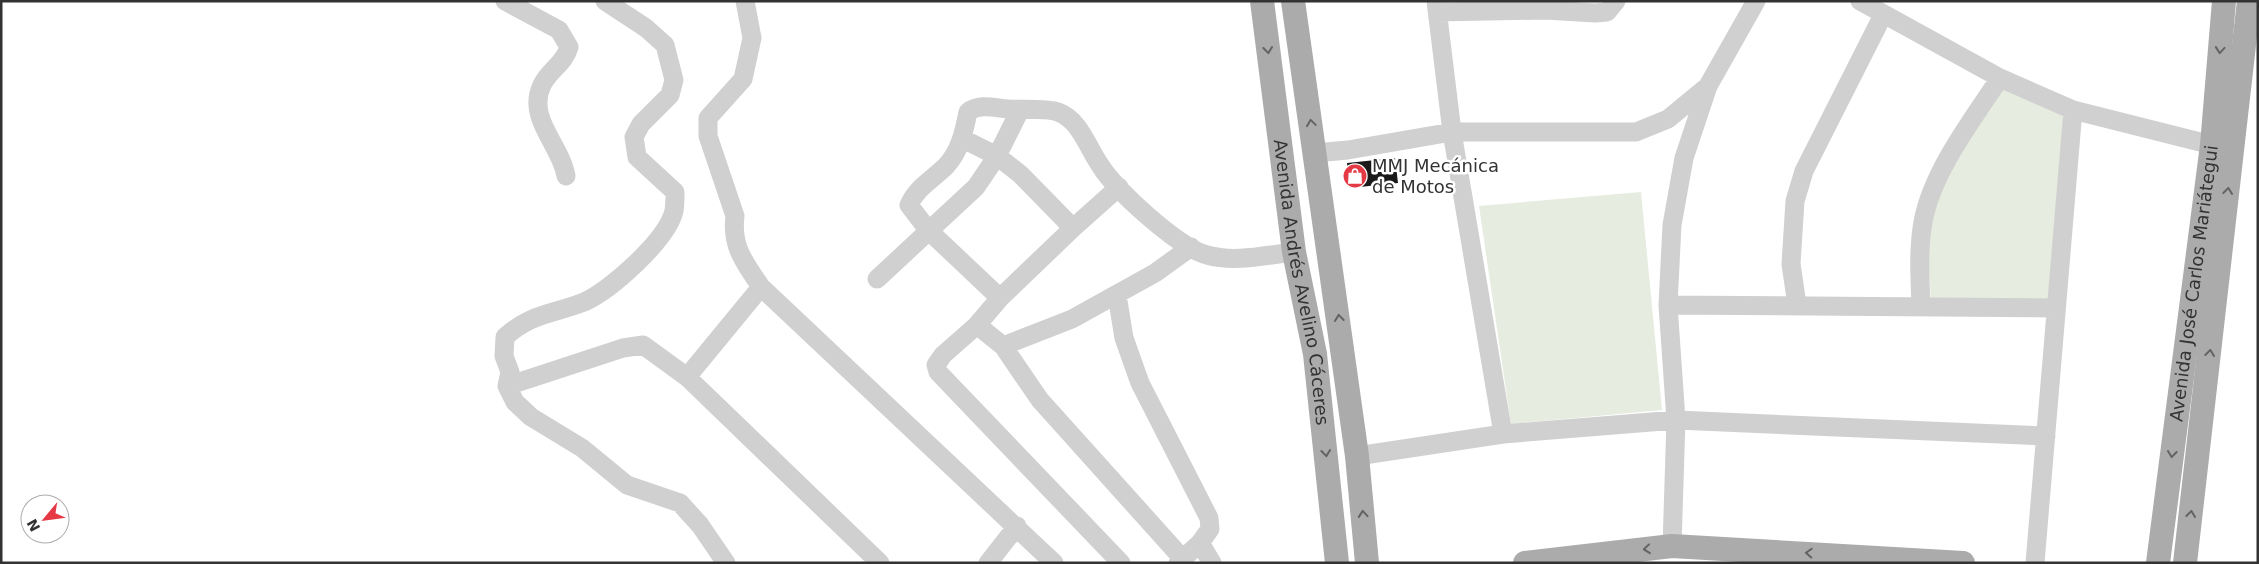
<svg xmlns="http://www.w3.org/2000/svg" width="2259" height="564" font-family="'DejaVu Sans',sans-serif">
<style>
.green{fill:#e6ecdf}
.building{fill:#1a1a1a}
.lines{fill:none;stroke-linecap:round;stroke-linejoin:round}
.minor{stroke:#d0d0d0;stroke-width:19}
.major{stroke:#ababab;stroke-width:24}
.oneway{stroke:#636363}
.labels{text-anchor:middle;stroke-width:5;stroke-linejoin:round;paint-order:stroke}
.poi-label{font-size:18px;fill:#333;stroke:#fff;text-anchor:start}
.street-label{font-size:18px;fill:#333;stroke:#fff}
</style>
<rect width="100%" height="100%" fill="#fff"/>
<path class="green" d="M 2003,84 L 2070,115 L 2052,303 L 1931,300 C 1930,282 1928,264 1928,246 C 1930,187 1971,132 2003,84 Z
M 1641,192 L 1662,410 L 1511,424 L 1479,206 Z"/>
<path class="building" d="M 1395,158 L 1398,183 L 1350,188 L 1347,163 Z"/>
<g class="lines">
<path class="minor" d="M 505,1 L 559,30 L 569,47 C 565,63 549,70 542,85 C 526,118 561,145 566,176
M 605,1 L 646,28 L 665,45 L 674,80 L 670,95 L 641,124 L 634,137 L 637,157 L 675,192 C 675,198 675,205 674,211 C 667,240 611,290 584,302 C 554,314 531,313 505,337 L 504,356 L 510,372 L 507,386 L 515,402 L 531,417 L 582,448 L 627,485 L 680,503 L 700,525 L 726,563
M 745,1 L 752,38 L 743,79 L 708,118 L 708,136 L 735,216 C 731,247 745,263 761,287 L 1054,563
M 1436,1 L 1452,132 L 1503,434
M 1860,1 L 2000,78 L 2073,110 L 2212,145
M 1438,12 L 1546,10 L 1595,13 L 1607,12 L 1616,1
M 963,139 L 997,156 L 1020,174 L 1073,228
M 1315,153 L 1348,150 L 1452,132 L 1636,132 L 1668,119 L 1708,86
M 1119,187 L 1073,228 L 1000,298 L 977,325 L 943,355 L 936,365 L 938,372 L 1121,563
M 877,279 L 976,187 L 997,156 L 1020,110
M 1117,295 L 1124,338 L 1140,383 L 1209,518 L 1210,529 L 1200,543 L 1178,563
M 1000,298 L 928,230 L 909,205 C 917,187 932,180 946,166 C 960,151 964,132 968,112 C 980,103 994,108 1008,109 C 1022,110 1046,108 1058,112 C 1080,120 1088,148 1100,165 C 1115,190 1179,248 1207,255 C 1235,263 1266,255 1294,252
M 1668,305 L 2056,308
M 1797,305 L 1791,264 L 1795,201 L 1804,171 L 1883,15
M 1921,306 C 1920,278 1918,250 1923,222 C 1932,172 1972,120 2000,78
M 977,325 L 1003,346 L 1040,400 L 1182,558
M 1003,346 L 1072,319 L 1155,273 L 1191,247
M 687,377 L 761,287
M 507,386 L 623,348 L 643,345 L 687,377 L 880,563
M 1357,456 L 1503,434 L 1676,420 L 2046,436
M 1200,543 L 1212,563
M 1672,546 L 1676,420 L 1668,305 L 1672,225 L 1684,158 L 1708,86 L 1756,1
M 988,563 L 1017,526
M 2035,563 L 2073,110"/>
<g class="major">
<path id="s1" d="M 1262,1 L 1294,252 L 1315,354 L 1337,563"/>
<path d="M 1293,1 L 1357,456 L 1367,563"/>
<path d="M 1525,563 L 1672,546 L 1963,563"/>
<path id="s2" d="M 2158,563 L 2212,145 L 2224,1"/>
<path d="M 2185,563 L 2249,1"/>
</g>
</g>
<defs><path id="oneway-chevron" d="M-2-3.5L2.5 0L-2 3.5" fill="none" stroke-width="1.6" stroke-linecap="round" stroke-linejoin="round" transform="scale(1.25)"/></defs>
<g class="oneway">
<use href="#oneway-chevron" transform="translate(1268 50) rotate(83)"/>
<use href="#oneway-chevron" transform="translate(2220 50) rotate(95)"/>
<use href="#oneway-chevron" transform="translate(1311 123) rotate(-98)"/>
<use href="#oneway-chevron" transform="translate(2228 191) rotate(-83)"/>
<use href="#oneway-chevron" transform="translate(1339 318) rotate(-97)"/>
<use href="#oneway-chevron" transform="translate(2210 353) rotate(-83)"/>
<use href="#oneway-chevron" transform="translate(1326 453) rotate(84)"/>
<use href="#oneway-chevron" transform="translate(2172 454) rotate(97)"/>
<use href="#oneway-chevron" transform="translate(1363 514) rotate(-95)"/>
<use href="#oneway-chevron" transform="translate(2191 514) rotate(-83)"/>
<use href="#oneway-chevron" transform="translate(1647 549) rotate(174)"/>
<use href="#oneway-chevron" transform="translate(1809 553) rotate(-177)"/>
</g>
<defs>
<symbol id="shop-disc" viewBox="-11 -11 22 22"><circle r="9.5" fill="#e63946" stroke="#fff"/><path d="M-5-2.5h2.3a2.7 3.5 0 0 1 5.4 0H5L5.5 6h-11ZM-1.5-2.5h3a1.5 2.3 0 0 0-3 0Z" fill="#fff"/></symbol>
</defs>
<g fill-rule="evenodd">
<use href="#shop-disc" x="1341" y="162" width="28" height="28"/>
</g>
<g class="labels">
<g class="poi-label">
<text x="1372" y="172">MMJ Mecánica<tspan x="1372" dy="21">de Motos</tspan></text>
</g>
<g class="street-label">
<text dy="6" stroke="none"><textPath href="#s1" startOffset="284">Avenida Andrés Avelino Cáceres</textPath></text>
<text dy="6" stroke="none"><textPath href="#s2" startOffset="282">Avenida José Carlos Mariátegui</textPath></text>
</g>
</g>
<rect width="2259" height="564" fill="none" stroke="#333333" stroke-width="5"/>
<g transform="translate(45 519) rotate(241)"><circle r="24" fill="#ffffff" stroke="#adadad"/>
<path d="M0-4L9 19L0 12L-9 19Z" fill="#e63946"/>
<text y="-8" font-size="14" font-weight="bold" text-anchor="middle" fill="#333333">N</text>
</g>
</svg>
